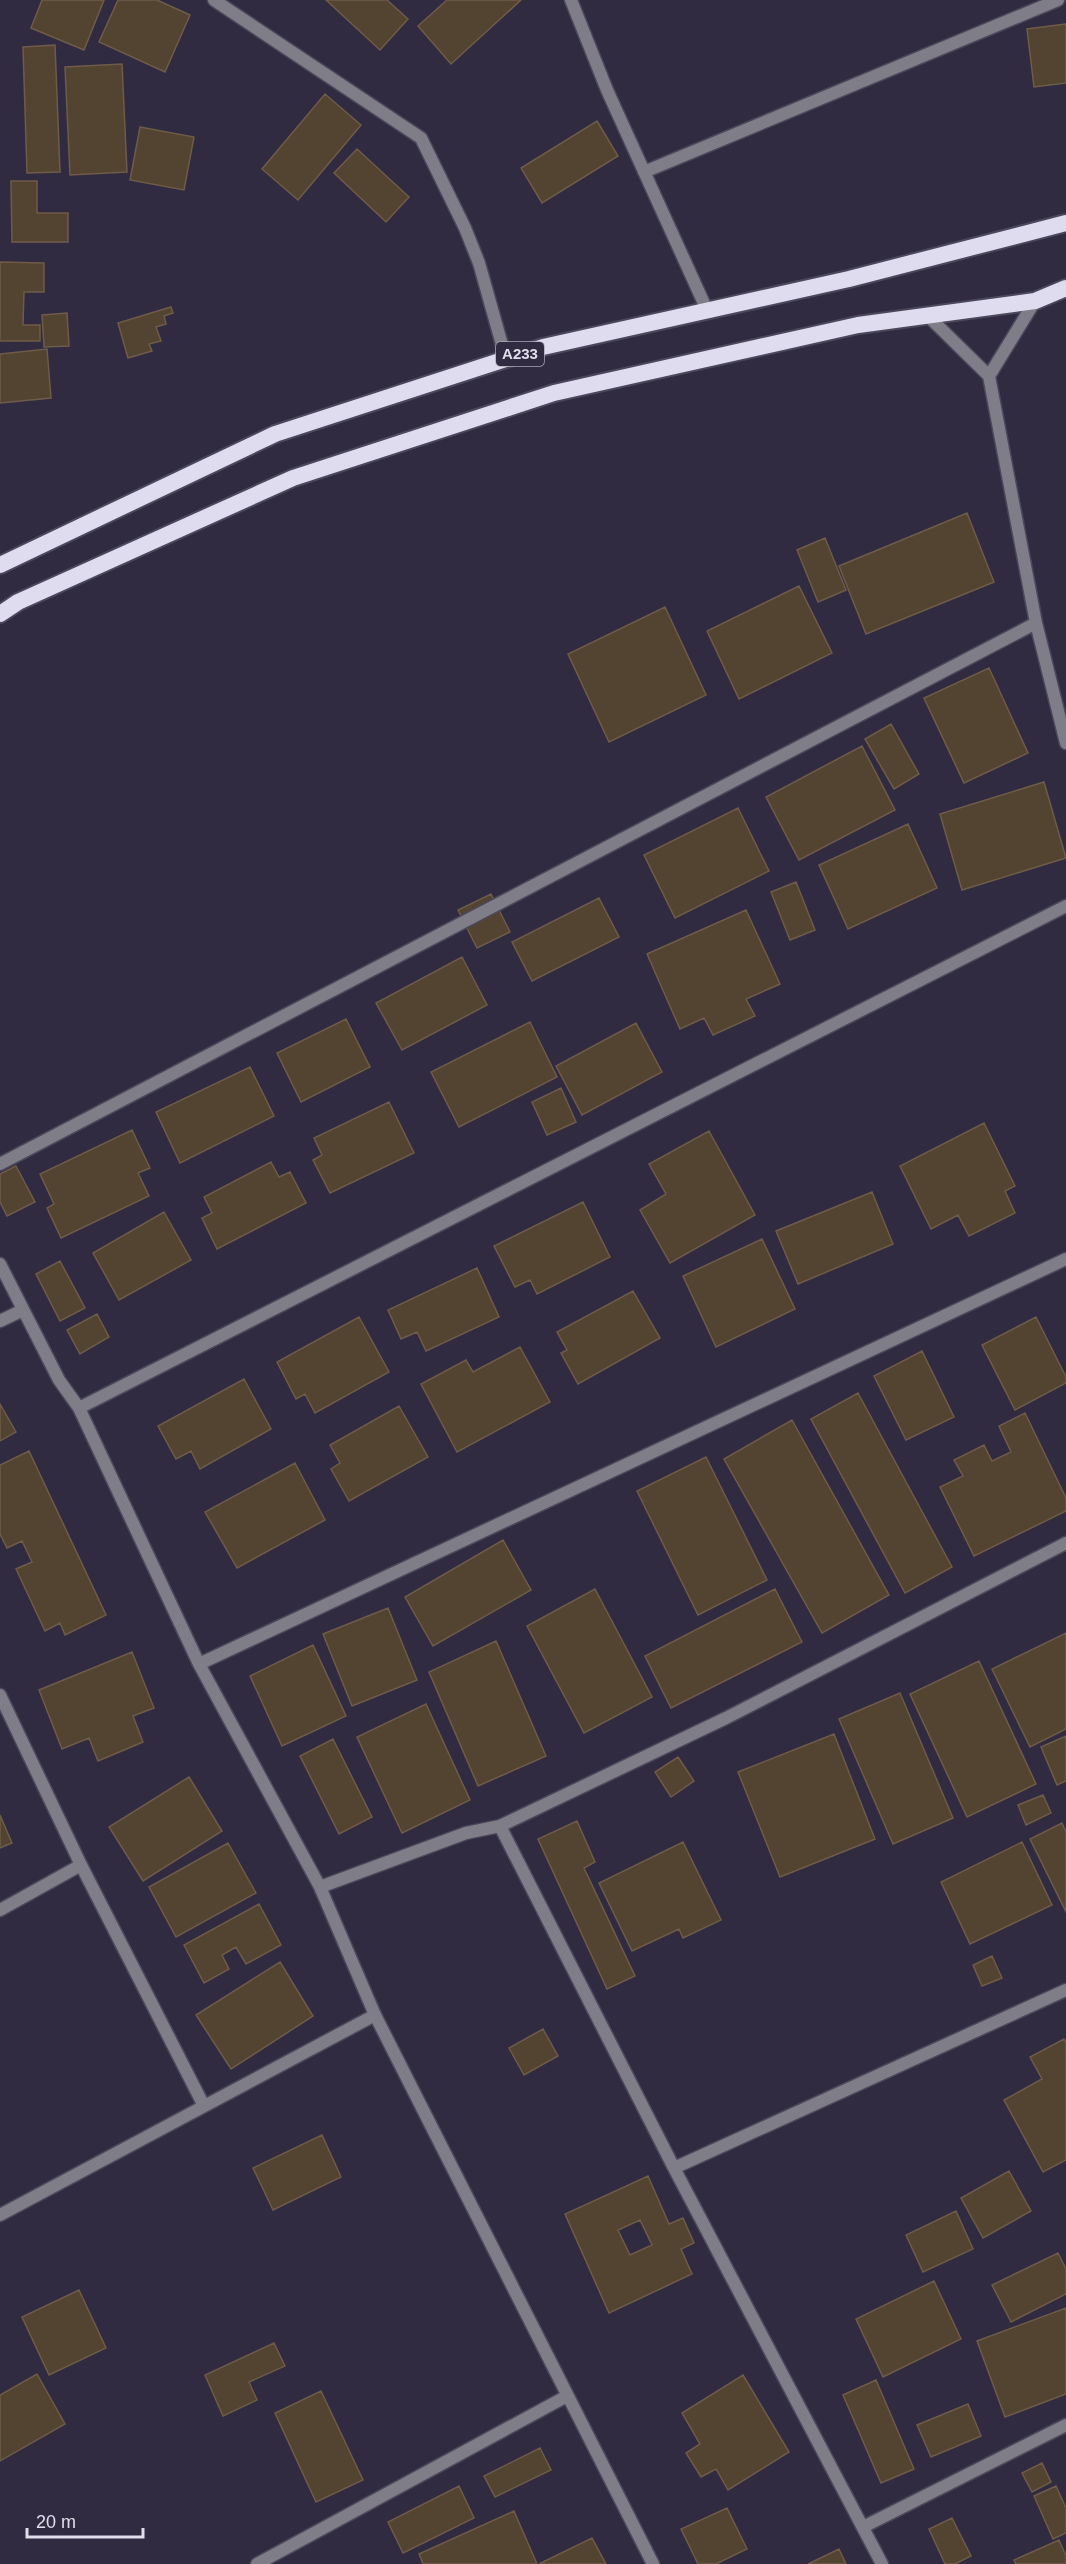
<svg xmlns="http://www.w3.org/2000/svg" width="1066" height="2564" font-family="Helvetica,sans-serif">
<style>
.building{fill:#534331;stroke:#6e5c49;stroke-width:1.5;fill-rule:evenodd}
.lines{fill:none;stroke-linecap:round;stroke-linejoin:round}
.minor-casing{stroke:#4c485b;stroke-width:15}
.trunk-casing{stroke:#4c485b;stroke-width:20}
.minor{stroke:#7f7d88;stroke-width:12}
.trunk{stroke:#dfdcef;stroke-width:16}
.labels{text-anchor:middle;stroke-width:5;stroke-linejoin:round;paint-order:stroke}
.shield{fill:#302b40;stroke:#aba8b8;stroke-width:1.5}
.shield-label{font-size:15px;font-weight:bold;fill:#e0deeb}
</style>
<rect width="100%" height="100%" fill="#302b40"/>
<path class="building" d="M 42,0 L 104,0 L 84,50 L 31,28 Z
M 118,0 L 157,0 L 190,15 L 165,72 L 99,42 Z
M 326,0 L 387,0 L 408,19 L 380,50 Z
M 447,0 L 521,0 L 451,64 L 418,26 Z
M 1066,24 L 1066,83 L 1034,87 L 1027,29 Z
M 55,45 L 60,172 L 27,173 L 23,47 Z
M 122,64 L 127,172 L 70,175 L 65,67 Z
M 325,94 L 361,125 L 298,200 L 262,169 Z
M 597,121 L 618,156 L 542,203 L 521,168 Z
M 140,127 L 194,137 L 184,190 L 130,180 Z
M 357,149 L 409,197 L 386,222 L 334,173 Z
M 11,181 L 37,181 L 37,213 L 68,213 L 68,242 L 12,242 Z
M 0,262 L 44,263 L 44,292 L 24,292 L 23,325 L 40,325 L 40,341 L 0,341 Z
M 171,307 L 173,313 L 164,316 L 166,324 L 156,327 L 161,341 L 149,344 L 152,351 L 128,358 L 118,323 Z
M 67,313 L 69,346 L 44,347 L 42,315 Z
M 47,349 L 51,398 L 0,403 L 0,354 Z
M 967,513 L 994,582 L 866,634 L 839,566 Z
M 825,538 L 846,590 L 818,602 L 797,550 Z
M 799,586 L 832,653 L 739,699 L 707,631 Z
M 665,607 L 706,695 L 609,742 L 568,654 Z
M 989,668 L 1028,753 L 964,783 L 924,698 Z
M 891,724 L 919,774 L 894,789 L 865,739 Z
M 862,746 L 895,810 L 799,860 L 766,797 Z
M 1044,782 L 1066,858 L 962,890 L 940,814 Z
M 738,808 L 769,871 L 675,918 L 644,855 Z
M 908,824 L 937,888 L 848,929 L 819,865 Z
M 796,882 L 815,930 L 790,940 L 771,892 Z
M 491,894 L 510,932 L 477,948 L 458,910 Z
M 599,898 L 619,937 L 532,981 L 512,942 Z
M 746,910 L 780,984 L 746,999 L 755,1016 L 713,1035 L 704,1018 L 680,1029 L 647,954 Z
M 462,957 L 487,1005 L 402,1050 L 376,1003 Z
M 346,1019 L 370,1067 L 301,1102 L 277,1053 Z
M 530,1022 L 557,1077 L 459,1127 L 431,1072 Z
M 636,1023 L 662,1072 L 582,1115 L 556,1066 Z
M 250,1067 L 274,1116 L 180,1163 L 156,1112 Z
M 561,1088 L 576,1122 L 547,1135 L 532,1102 Z
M 389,1102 L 414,1153 L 330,1193 L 313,1160 L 322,1155 L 314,1138 Z
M 984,1123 L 1015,1186 L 1005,1191 L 1015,1213 L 969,1236 L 958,1215 L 931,1229 L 900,1166 Z
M 132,1130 L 150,1168 L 138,1173 L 149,1196 L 61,1238 L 47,1208 L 54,1204 L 40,1174 Z
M 709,1131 L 755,1215 L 670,1263 L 640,1210 L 666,1194 L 649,1164 Z
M 271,1162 L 279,1177 L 290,1172 L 306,1203 L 217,1249 L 202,1218 L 212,1213 L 204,1197 Z
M 16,1166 L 35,1202 L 7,1216 L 0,1202 L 0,1174 Z
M 872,1192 L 893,1244 L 798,1284 L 776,1231 Z
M 583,1202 L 610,1257 L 537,1294 L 530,1280 L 515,1287 L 494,1246 Z
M 164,1212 L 191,1260 L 119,1300 L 93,1253 Z
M 762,1239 L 795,1309 L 716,1347 L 683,1276 Z
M 60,1261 L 85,1308 L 60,1321 L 36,1274 Z
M 477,1268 L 499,1317 L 426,1351 L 417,1332 L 401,1339 L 388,1310 Z
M 633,1291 L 660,1338 L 578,1384 L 561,1353 L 567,1350 L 557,1332 Z
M 97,1314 L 109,1337 L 80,1354 L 67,1330 Z
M 359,1317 L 389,1372 L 315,1413 L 305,1394 L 296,1399 L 277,1362 Z
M 1036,1317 L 1066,1377 L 1066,1383 L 1015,1410 L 982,1345 Z
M 520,1347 L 550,1402 L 457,1452 L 421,1384 L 466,1360 L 473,1372 Z
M 922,1351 L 954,1417 L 906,1440 L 874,1376 Z
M 244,1379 L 271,1429 L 200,1469 L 191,1451 L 176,1459 L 158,1426 Z
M 858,1393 L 952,1567 L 905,1593 L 811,1419 Z
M 0,1404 L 16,1432 L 0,1441 Z
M 399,1406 L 428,1457 L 349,1501 L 331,1469 L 340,1463 L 330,1445 Z
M 1025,1413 L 1066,1498 L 1066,1511 L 974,1556 L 940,1487 L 963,1476 L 954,1460 L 984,1445 L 992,1461 L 1011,1452 L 999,1426 Z
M 792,1420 L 889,1595 L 822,1633 L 724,1459 Z
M 29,1451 L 106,1615 L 65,1635 L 60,1623 L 45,1631 L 16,1569 L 32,1562 L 22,1541 L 7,1548 L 0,1534 L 0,1465 Z
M 706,1457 L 767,1580 L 698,1615 L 637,1491 Z
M 295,1463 L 325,1520 L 237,1568 L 205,1512 Z
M 503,1540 L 531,1590 L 433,1646 L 405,1597 Z
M 595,1589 L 652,1697 L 584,1733 L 527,1626 Z
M 775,1589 L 802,1642 L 671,1708 L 645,1656 Z
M 388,1608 L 417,1680 L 352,1706 L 323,1634 Z
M 1066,1633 L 1066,1729 L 1030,1747 L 992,1669 Z
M 496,1641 L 546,1756 L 478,1786 L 429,1672 Z
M 313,1645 L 346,1716 L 282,1746 L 250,1676 Z
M 132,1652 L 154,1708 L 133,1716 L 143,1742 L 98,1761 L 89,1738 L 62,1749 L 39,1690 Z
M 979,1661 L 1036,1784 L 967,1817 L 910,1694 Z
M 900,1693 L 953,1818 L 893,1844 L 839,1719 Z
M 426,1704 L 470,1800 L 402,1833 L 357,1737 Z
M 834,1734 L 875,1839 L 780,1877 L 738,1772 Z
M 1066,1736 L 1066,1781 L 1057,1785 L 1041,1747 Z
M 333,1739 L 372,1817 L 339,1834 L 300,1756 Z
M 678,1757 L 694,1781 L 671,1797 L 655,1772 Z
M 189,1777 L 222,1831 L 143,1881 L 109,1827 Z
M 1043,1795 L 1051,1813 L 1026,1825 L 1018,1805 Z
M 0,1815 L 12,1843 L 0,1848 Z
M 577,1821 L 595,1862 L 584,1868 L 635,1976 L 607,1989 L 538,1839 Z
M 1062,1823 L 1066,1832 L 1066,1912 L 1030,1839 Z
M 683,1842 L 721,1920 L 683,1938 L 679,1929 L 632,1951 L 599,1883 Z
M 1022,1842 L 1052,1905 L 970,1944 L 941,1882 Z
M 228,1843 L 256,1893 L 176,1937 L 149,1887 Z
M 259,1904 L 281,1945 L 246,1964 L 236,1947 L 222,1955 L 229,1969 L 204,1983 L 184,1945 Z
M 992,1956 L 1002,1978 L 982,1986 L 973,1965 Z
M 280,1962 L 313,2016 L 231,2069 L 196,2015 Z
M 543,2029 L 558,2056 L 524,2075 L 509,2048 Z
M 1064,2039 L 1066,2043 L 1066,2160 L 1043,2172 L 1004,2100 L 1042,2079 L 1030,2057 Z
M 322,2135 L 341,2177 L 273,2210 L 253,2168 Z
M 1009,2171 L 1031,2211 L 983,2238 L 961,2198 Z
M 648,2176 L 669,2224 L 683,2218 L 694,2243 L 681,2249 L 692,2274 L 609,2313 L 565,2214 ZM 640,2220 L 652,2245 L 630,2255 L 618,2230 Z
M 956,2211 L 973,2249 L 923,2272 L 906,2235 Z
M 1058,2253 L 1066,2269 L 1066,2294 L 1011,2322 L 992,2285 Z
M 934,2281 L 961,2339 L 883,2377 L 856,2319 Z
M 79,2290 L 106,2348 L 49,2375 L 22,2317 Z
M 1066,2308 L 1066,2394 L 1005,2417 L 977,2341 Z
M 274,2343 L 285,2366 L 249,2382 L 257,2400 L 223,2416 L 205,2375 Z
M 37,2374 L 65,2424 L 0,2461 L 0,2395 Z
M 743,2375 L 789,2452 L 728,2490 L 716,2469 L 701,2477 L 686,2453 L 700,2444 L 682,2413 Z
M 876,2380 L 914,2469 L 881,2483 L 843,2395 Z
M 321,2391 L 363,2480 L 316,2502 L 275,2413 Z
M 968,2404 L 981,2436 L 931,2457 L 917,2425 Z
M 540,2448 L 551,2470 L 495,2497 L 484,2476 Z
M 1042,2463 L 1051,2482 L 1032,2492 L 1022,2473 Z
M 459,2486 L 474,2518 L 403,2553 L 388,2522 Z
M 1056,2486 L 1066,2508 L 1066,2533 L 1053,2539 L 1034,2496 Z
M 727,2508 L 747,2549 L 716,2564 L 698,2564 L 681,2529 Z
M 514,2511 L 537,2564 L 423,2564 L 419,2554 Z
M 952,2518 L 971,2556 L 955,2564 L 945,2564 L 929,2529 Z
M 592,2538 L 606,2564 L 539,2564 Z
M 1059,2540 L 1066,2556 L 1066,2564 L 1016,2564 L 1014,2560 Z
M 839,2549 L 846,2564 L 808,2564 Z"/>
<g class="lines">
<defs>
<path id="minor" d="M 214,0 L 421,138 L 465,228 L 479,263 L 506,359
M 571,0 L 607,90 L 707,310
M 644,172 L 1058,0
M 928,316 L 989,376 L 1036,623 L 1066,743
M 989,376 L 1035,301
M 0,1164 L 1036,623
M 0,1264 L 59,1380 L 79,1408 L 199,1664 L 320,1887 L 375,2015 L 653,2564
M 0,1321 L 23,1310
M 79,1408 L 1066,906
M 199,1664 L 1066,1259
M 0,1695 L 81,1865 L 204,2106
M 500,1826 L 674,2168 L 1066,1990
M 320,1887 L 466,1833 L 500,1826 L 726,1718 L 1066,1543
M 0,1910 L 81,1865
M 674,2168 L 882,2564
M 0,2215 L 375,2015
M 863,2527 L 1066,2425
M 257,2564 L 567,2396"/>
<path id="trunk" d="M 0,565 L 275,434 L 543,347 L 849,279 L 1066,223
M 0,614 L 18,602 L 293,478 L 554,393 L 858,325 L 1035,301 L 1066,288"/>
</defs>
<use href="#minor" class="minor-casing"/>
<use href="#trunk" class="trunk-casing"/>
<use href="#minor" class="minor"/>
<use href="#trunk" class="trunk"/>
</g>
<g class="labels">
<rect class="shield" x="496" y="342" width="48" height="24" rx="4.5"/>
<g class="shield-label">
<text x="520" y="359">A233</text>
</g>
</g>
<path d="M27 2528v9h116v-9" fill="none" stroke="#e0deeb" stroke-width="3"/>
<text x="36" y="2528" font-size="18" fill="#e0deeb" stroke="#302b40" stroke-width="4.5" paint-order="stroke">20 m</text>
</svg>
